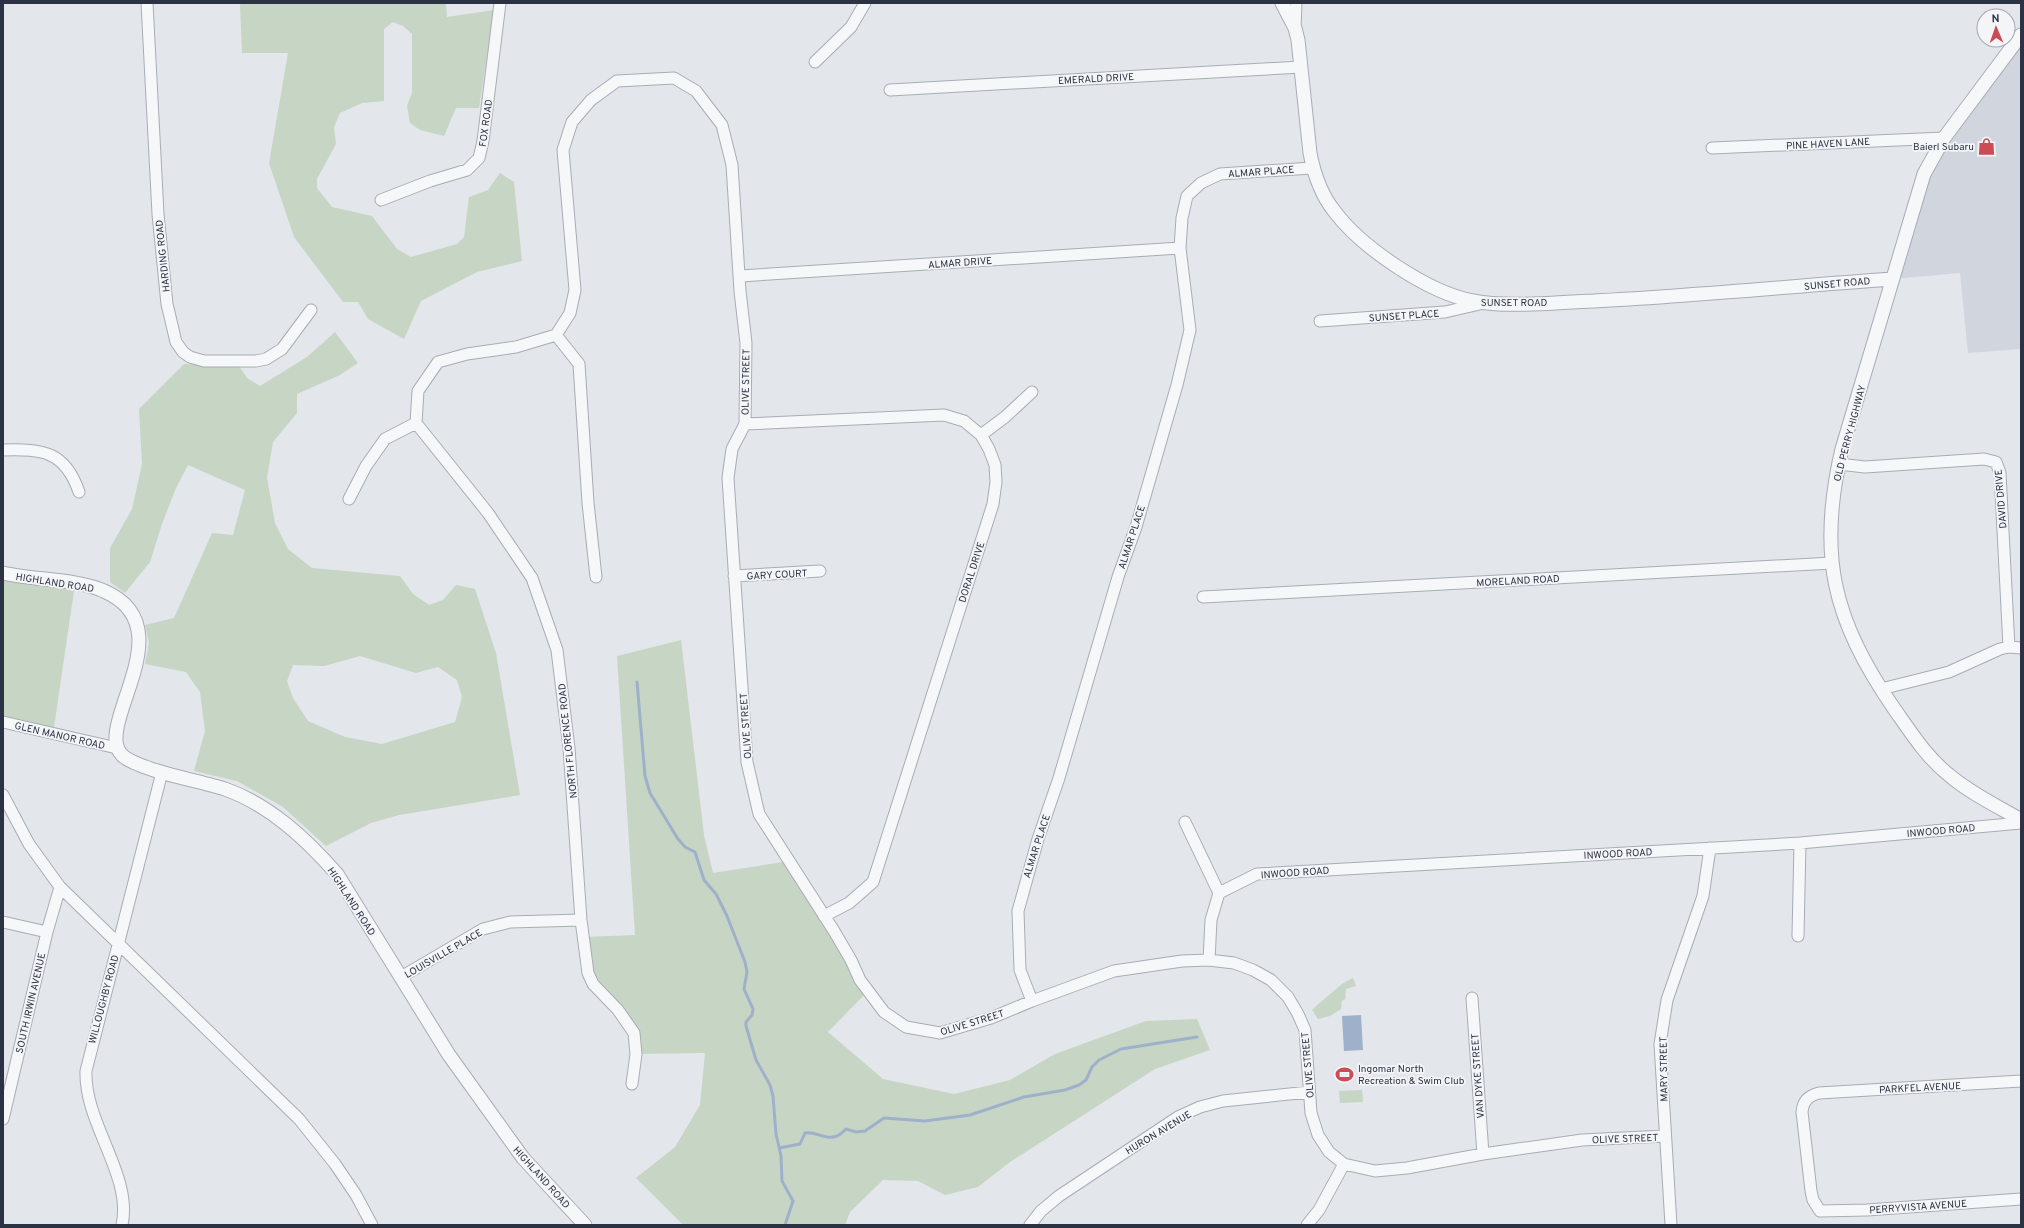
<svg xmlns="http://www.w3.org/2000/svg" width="2024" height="1228" font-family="Overpass,sans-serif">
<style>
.built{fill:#d1d5dd}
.green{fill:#c7d5c4;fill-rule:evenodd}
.water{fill:#9fb1ca}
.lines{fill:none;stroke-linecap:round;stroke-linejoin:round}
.stream{stroke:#9fb1ca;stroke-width:3}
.minor-casing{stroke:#a8acb5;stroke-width:13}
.tertiary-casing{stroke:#a8acb5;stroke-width:15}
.minor{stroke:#f6f7f9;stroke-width:11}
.tertiary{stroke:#f6f7f9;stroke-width:13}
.labels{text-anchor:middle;stroke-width:3.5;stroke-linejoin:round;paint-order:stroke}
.street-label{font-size:10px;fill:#2b3243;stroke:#f3f5f8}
.poi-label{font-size:10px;fill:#2b3243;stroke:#f3f5f8;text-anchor:end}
</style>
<rect width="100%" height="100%" fill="#e3e6eb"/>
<path class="built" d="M 2021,35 L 2021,349 L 1968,353 L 1960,273 L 1892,279 L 1924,174 Z"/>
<path class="green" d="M 240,3 L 446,3 L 447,17 L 494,10 L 479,108 L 456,108 L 444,136 L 420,130 L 410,123 L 407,106 L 412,93 L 412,34 L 403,26 L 393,22 L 384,29 L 384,101 L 362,103 L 340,113 L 334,127 L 336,144 L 317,179 L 317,188 L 332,207 L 372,216 L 397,249 L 411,257 L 457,244 L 464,237 L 469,197 L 488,190 L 500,173 L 514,182 L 522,261 L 477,272 L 421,301 L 404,339 L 368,319 L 358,302 L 343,302 L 294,237 L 269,163 L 288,53 L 242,53 Z
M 335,332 L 358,363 L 340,375 L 297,394 L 297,413 L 273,442 L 267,478 L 275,523 L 288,549 L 312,568 L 400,576 L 413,594 L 429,605 L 443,600 L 456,585 L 475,589 L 496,653 L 520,795 L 399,815 L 371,823 L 326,846 L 283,807 L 237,781 L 194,771 L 205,731 L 200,692 L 186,672 L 145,664 L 149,643 L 145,625 L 174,618 L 212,533 L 233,535 L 245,490 L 188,465 L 176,488 L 162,524 L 150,562 L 125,593 L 110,582 L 110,548 L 132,509 L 142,464 L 139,409 L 184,364 L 239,366 L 247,378 L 260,386 L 307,357 ZM 360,656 L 416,673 L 438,667 L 457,680 L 462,697 L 455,722 L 382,744 L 345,737 L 308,721 L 293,698 L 287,681 L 293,665 L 324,666 Z
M 3,573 L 75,584 L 53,734 L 3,722 Z
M 681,640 L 704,835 L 713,873 L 789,861 L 868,991 L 828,1032 L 883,1079 L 954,1094 L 1010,1080 L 1055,1054 L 1146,1021 L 1197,1019 L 1210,1050 L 1155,1069 L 1010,1162 L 978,1187 L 945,1195 L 918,1181 L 883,1180 L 850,1212 L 845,1225 L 683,1225 L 636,1178 L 675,1147 L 700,1105 L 705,1053 L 636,1054 L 635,1042 L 593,984 L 584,937 L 635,935 L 617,656 Z
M 1353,978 L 1356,986 L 1346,989 L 1345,999 L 1342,1001 L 1341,1009 L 1330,1016 L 1318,1019 L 1312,1010 L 1316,1006 L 1342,984 Z
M 1362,1090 L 1363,1102 L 1340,1103 L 1339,1091 Z"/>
<path class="water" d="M 1361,1015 L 1363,1050 L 1344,1051 L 1342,1016 Z"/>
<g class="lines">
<path class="stream" d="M 637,682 L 645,776 L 650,793 L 678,839 L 685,847 L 695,852 L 704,880 L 716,894 L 727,916 L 745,962 L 747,972 L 744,989 L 753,1009 L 752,1015 L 746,1022 L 746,1026 L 756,1060 L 770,1085 L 773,1096 L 776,1134 L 781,1156 L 782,1181 L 793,1201 L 785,1225
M 779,1148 L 800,1144 L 805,1133 C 816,1131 829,1142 839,1135 C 842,1133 844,1131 846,1129 L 856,1132 L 865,1131 L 884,1118 L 925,1121 L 970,1115 L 1024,1097 L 1065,1090 L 1079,1085 L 1086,1080 L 1092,1067 L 1099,1060 L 1121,1049 L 1197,1037"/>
<defs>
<path id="minor" d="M 147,3 L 158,214 L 167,304 L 176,342 L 183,352 L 190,357 L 204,361 L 256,361 L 266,359 L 282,349 L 311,310
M 1295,28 L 1296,3
M 815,62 L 851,27 L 865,3
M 890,90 L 1301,67
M 1712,148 L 1944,138
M 381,200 L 430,181 L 467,170 L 479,158 L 483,141 L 500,3
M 740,276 L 1180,248
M 1320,321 L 1445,312 L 1484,303
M 416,423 L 488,513 L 532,578 L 557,650 L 569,748 L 581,920 L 588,973 L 593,984 L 618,1010 L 634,1033 L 636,1054 L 632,1084
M 745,424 L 944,415 L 964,421 L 981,435 L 989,449 L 995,465 L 996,482 L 993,504 L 873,882 L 849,903 L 824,916
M 981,435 L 1005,417 L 1032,392
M 3,450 C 43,449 65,451 79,492
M 1839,464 L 1865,467 L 1984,459 L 1996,462 L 2000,473 L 2009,647
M 349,499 L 366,466 L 385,439 L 416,423 L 418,391 L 438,362 L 467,354 L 516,347 L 556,335
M 734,576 L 820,571
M 596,577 L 588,503 L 579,364 L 556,335 L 570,313 L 575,290 L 563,150 L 572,122 L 591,100 L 617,81 L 674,78 L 696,91 L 722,125 L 732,165 L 740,291 L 746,343 L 745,424 L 732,449 L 728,478 L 747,762 L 759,814 L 834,931 L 851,960 L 860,980 L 884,1012 L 906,1027 L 940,1033 L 991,1018 L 1032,1001 L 1114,971 L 1182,961 L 1209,960 L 1234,963 L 1253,970 L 1271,980 L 1288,997 L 1298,1014 L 1305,1030 L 1311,1113 L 1318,1135 L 1329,1152 L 1344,1164 L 1375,1171 L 1407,1168 L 1483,1154 L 1582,1140 L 1665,1136
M 1203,597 L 1832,563
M 1881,689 L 1949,672 L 2000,649 L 2009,647 L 2021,648
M 3,722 L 117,748
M 3,795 L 29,844 L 60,887 L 299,1119 L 335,1164 L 356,1195 L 372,1225
M 1185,822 L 1219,893 L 1211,920 L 1209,960
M 1219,893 L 1257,874 L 1800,843 L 2021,823
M 3,922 L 47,932
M 1798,936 L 1800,843
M 401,977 L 483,929 L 510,922 L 581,920
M 1472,998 L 1483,1154
M 1032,1001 L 1020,970 L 1018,911 L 1038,839 L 1059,778 L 1118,577 L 1136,527 L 1177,385 L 1190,330 L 1180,248 L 1182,218 L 1187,196 L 1201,183 L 1220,174 L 1312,168
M 2021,1081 L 1819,1093 C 1808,1096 1803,1101 1802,1112 L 1811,1191 L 1813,1200 L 1820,1211 L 1867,1210 L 2021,1199
M 3,1119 L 47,932 L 60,887
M 122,1225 C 133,1176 84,1123 86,1071 L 162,772
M 1030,1225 L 1041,1211 L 1059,1196 L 1178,1117 L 1200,1107 L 1223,1101 L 1309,1092
M 1307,1225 L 1319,1210 L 1344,1164
M 1671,1225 L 1660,1044 L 1667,1000 L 1703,896 L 1710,848"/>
<path id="tertiary" d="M 1282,3 L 1295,28 L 1298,40 L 1310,153 C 1314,174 1321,195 1335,212 C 1362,248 1429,293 1473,301 C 1509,308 1557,302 1594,301 C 1694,296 1793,286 1892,279
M 2021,35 L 1944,138 L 1924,174 L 1842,449 C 1817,555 1833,619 1893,707 C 1910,731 1926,757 1949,775 C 1970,793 1997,806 2021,820
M 3,573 C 33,580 78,579 104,591 C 187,627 92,726 122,755 C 137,770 201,781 225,789 C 270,805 306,839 337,874 L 449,1055 L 523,1158 L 585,1225"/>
</defs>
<use href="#minor" class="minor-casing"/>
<use href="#tertiary" class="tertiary-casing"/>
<use href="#minor" class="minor"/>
<use href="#tertiary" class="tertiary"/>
</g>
<defs>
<symbol id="shop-bare" viewBox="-9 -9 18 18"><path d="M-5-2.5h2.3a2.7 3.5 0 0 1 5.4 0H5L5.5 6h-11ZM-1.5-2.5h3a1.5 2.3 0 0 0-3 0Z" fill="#cc4c56" stroke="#f3f5f8" stroke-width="2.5" paint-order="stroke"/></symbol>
<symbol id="stadium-bare" viewBox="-9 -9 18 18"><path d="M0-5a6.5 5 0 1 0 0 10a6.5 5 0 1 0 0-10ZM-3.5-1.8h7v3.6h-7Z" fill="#cc4c56" stroke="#f3f5f8" stroke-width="2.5" paint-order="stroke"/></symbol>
</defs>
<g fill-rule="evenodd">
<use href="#shop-bare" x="1974" y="134" width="25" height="25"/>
<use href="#stadium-bare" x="1332" y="1062" width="25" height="25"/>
</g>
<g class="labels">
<g class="street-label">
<text transform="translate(1096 78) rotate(-3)" y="4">EMERALD DRIVE</text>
<text transform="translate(485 123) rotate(-82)" y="4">FOX ROAD</text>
<text transform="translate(1828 143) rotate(-3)" y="4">PINE HAVEN LANE</text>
<text transform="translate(1261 171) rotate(-4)" y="4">ALMAR PLACE</text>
<text transform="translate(162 256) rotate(-96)" y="4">HARDING ROAD</text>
<text transform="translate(960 262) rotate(-4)" y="4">ALMAR DRIVE</text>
<text transform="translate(1837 283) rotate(-5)" y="4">SUNSET ROAD</text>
<text x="1514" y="306">SUNSET ROAD</text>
<text transform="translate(1404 315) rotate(-4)" y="4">SUNSET PLACE</text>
<text transform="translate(745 382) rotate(-89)" y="4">OLIVE STREET</text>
<text transform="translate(1849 433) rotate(-75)" y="4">OLD PERRY HIGHWAY</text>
<text transform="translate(2000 499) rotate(-95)" y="4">DAVID DRIVE</text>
<text transform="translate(1131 537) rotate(-72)" y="4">ALMAR PLACE</text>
<text transform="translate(971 572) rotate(-72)" y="4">DORAL DRIVE</text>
<text transform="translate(777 574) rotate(-3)" y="4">GARY COURT</text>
<text transform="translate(1518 580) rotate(-3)" y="4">MORELAND ROAD</text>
<text transform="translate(55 582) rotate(9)" y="4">HIGHLAND ROAD</text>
<text transform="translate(745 726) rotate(-94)" y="4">OLIVE STREET</text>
<text transform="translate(60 735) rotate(13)" y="4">GLEN MANOR ROAD</text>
<text transform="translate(567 741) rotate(-96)" y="4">NORTH FLORENCE ROAD</text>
<text transform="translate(1941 830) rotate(-5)" y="4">INWOOD ROAD</text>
<text transform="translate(1036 846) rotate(-72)" y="4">ALMAR PLACE</text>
<text transform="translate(1618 853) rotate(-3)" y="4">INWOOD ROAD</text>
<text transform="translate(1295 872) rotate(-4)" y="4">INWOOD ROAD</text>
<text transform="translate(352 901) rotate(57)" y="4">HIGHLAND ROAD</text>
<text transform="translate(443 953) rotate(-30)" y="4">LOUISVILLE PLACE</text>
<text transform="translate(103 999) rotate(-75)" y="4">WILLOUGHBY ROAD</text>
<text transform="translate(30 1003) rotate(-77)" y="4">SOUTH IRWIN AVENUE</text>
<text transform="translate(972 1022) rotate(-17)" y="4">OLIVE STREET</text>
<text transform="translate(1307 1065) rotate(-95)" y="4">OLIVE STREET</text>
<text transform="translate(1663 1069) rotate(-91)" y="4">MARY STREET</text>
<text transform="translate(1477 1076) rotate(-94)" y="4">VAN DYKE STREET</text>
<text transform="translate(1920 1087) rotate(-3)" y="4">PARKFEL AVENUE</text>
<text transform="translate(1158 1132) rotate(-31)" y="4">HURON AVENUE</text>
<text transform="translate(1625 1138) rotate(-2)" y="4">OLIVE STREET</text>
<text transform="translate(542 1177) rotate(48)" y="4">HIGHLAND ROAD</text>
<text transform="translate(1918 1206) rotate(-4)" y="4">PERRYVISTA AVENUE</text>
</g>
<g class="poi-label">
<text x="1974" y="150">Baierl Subaru</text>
<text x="1358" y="1072" text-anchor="start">Ingomar North<tspan x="1358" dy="12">Recreation &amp; Swim Club</tspan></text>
</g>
</g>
<rect width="2024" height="1228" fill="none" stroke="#2b3243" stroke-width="8"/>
<g transform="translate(1996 28) rotate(358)"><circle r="19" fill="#f3f5f8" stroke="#a3a7b0"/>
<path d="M0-3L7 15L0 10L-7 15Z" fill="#cc4c56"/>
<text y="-6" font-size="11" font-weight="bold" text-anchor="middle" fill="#2b3243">N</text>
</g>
</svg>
